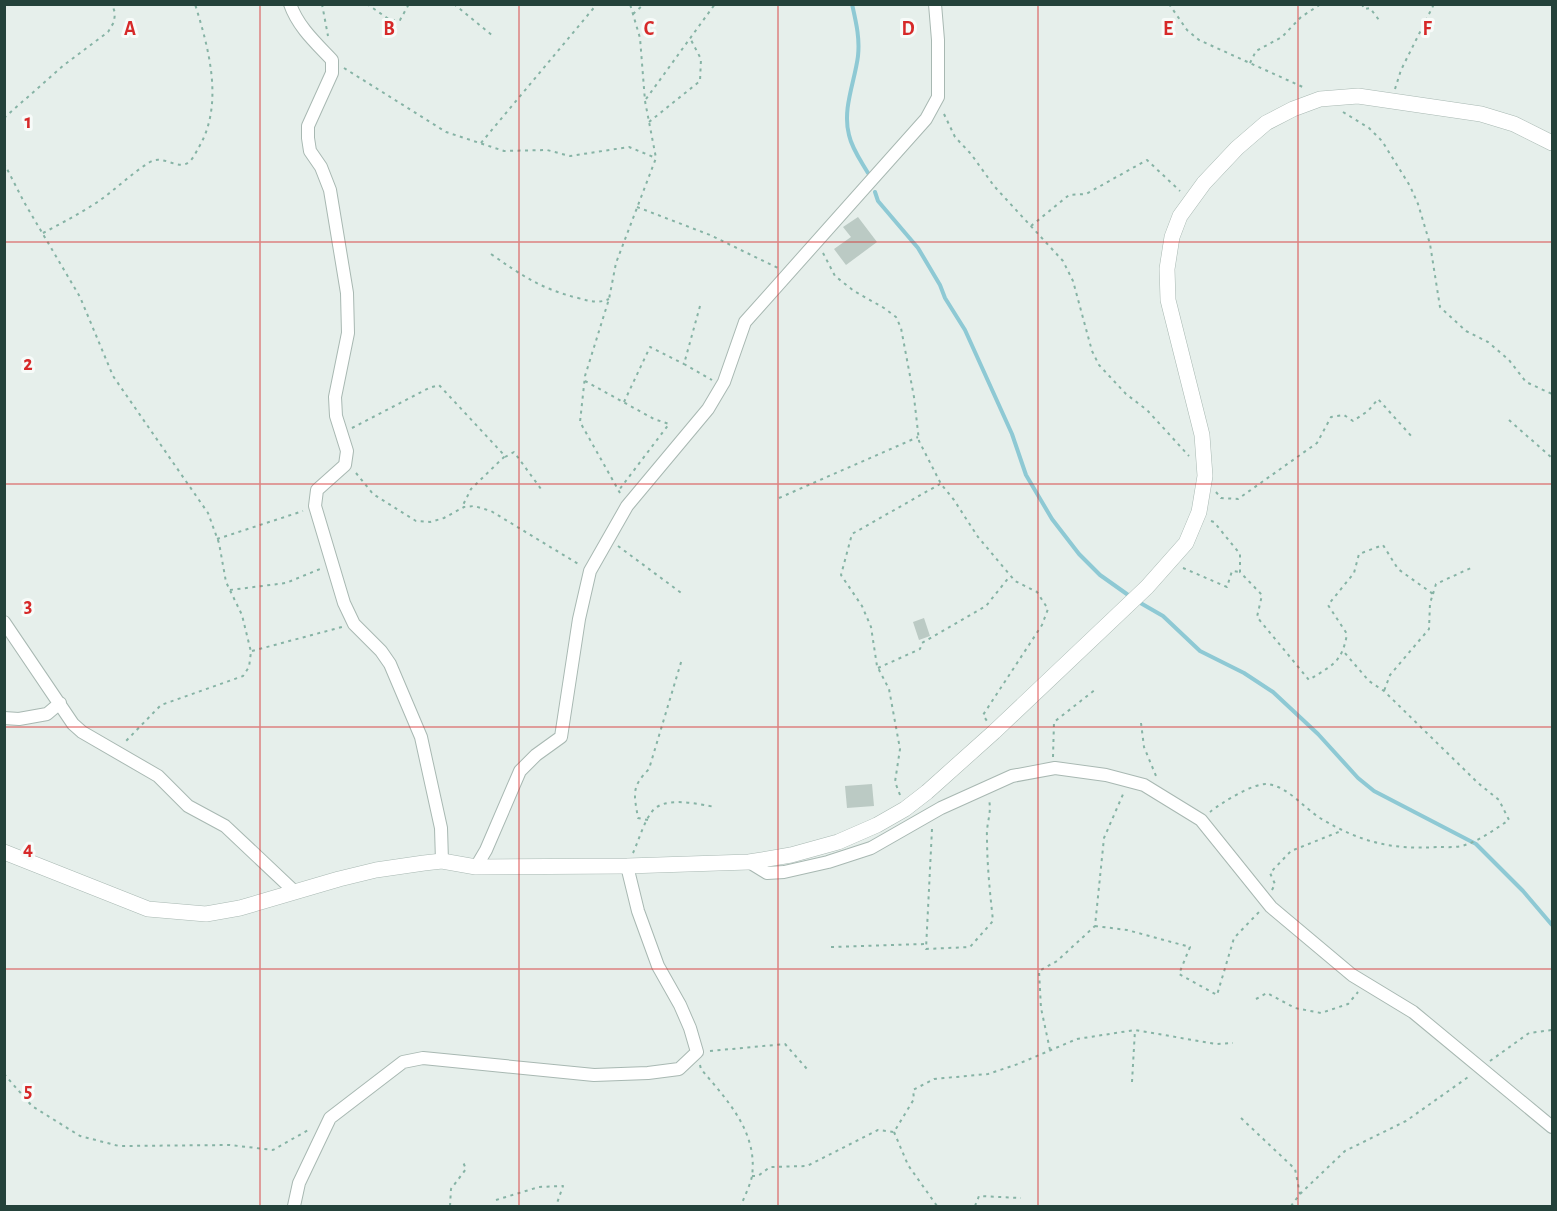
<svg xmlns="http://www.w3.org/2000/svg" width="1557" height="1211" font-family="'Alegreya Sans',sans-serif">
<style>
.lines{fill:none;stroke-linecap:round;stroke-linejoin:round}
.stream{stroke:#8ec9d4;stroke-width:4}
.building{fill:#bbcac4}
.minor-casing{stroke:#a8b8b2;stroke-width:14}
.tertiary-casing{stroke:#a8b8b2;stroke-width:16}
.path{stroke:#86b3a5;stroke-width:2;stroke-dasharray:3 4.5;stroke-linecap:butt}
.minor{stroke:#fff;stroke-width:12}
.tertiary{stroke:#fff;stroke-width:15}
.grid{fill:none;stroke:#d62828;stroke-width:1.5;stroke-opacity:0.55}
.grid-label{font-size:20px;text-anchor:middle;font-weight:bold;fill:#d62828;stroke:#f7fbf9;stroke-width:6;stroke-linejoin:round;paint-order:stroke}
</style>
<rect width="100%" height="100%" fill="#e6efeb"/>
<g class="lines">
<path class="stream" d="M 852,4 C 856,22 860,38 858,56 C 855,81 842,109 849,135 C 852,149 861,161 868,173
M 875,192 L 878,201 L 918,248 L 940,285 L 945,298 L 965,330 L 1012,434 L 1026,475 L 1052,519 L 1079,554 L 1100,575 L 1131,597
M 1137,601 L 1163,616 L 1200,651 L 1244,673 L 1273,692 L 1318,734 L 1358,778 L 1374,791 L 1476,844 L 1523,891 L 1552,925"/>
</g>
<path class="building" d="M 858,217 L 877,242 L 846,265 L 834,249 L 851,237 L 843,227 Z
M 924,618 L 930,636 L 919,640 L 913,622 Z
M 872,784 L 874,806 L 847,808 L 845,786 Z"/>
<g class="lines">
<defs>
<path id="minor" d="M 290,4 C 298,27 316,43 332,60 L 332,73 L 308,126 L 308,138 L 310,151 L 321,167 L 330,190 L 347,293 L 348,333 L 335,397 L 336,416 L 347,451 L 345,465 L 317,490 L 315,506 L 344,603 L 354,624 L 381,651 L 390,664 L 421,737 L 441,828 L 442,861
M 4,622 L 73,724 L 82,732 L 158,776 L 188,806 L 225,826 L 295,892
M 4,718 L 19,719 L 47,714 L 60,703
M 749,862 L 767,873 L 784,872 L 828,862 L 871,848 L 941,808 L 1012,776 L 1055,768 L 1106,775 L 1144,785 L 1201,820 L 1271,907 L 1352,975 L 1413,1012 L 1552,1127
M 476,867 L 486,850 L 520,771 L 536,755 L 561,737 L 579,619 L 590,571 L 627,506 L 708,409 L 724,382 L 745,322 L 926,119 L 938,97 L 938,40 L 935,4
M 294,1206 L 299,1183 L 330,1118 L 403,1062 L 423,1058 L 594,1075 L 648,1073 L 679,1069 L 697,1052 L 690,1028 L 680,1005 L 658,966 L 638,911 L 627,866"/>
<path id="tertiary" d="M 4,852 L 148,909 L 206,914 L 240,908 L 339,879 L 376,870 L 424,863 L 442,861 L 476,867 L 627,866 L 749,862 L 791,855 L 838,842 L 877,825 L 905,809 L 927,792 L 994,732 L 1147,587 L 1186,543 L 1199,512 L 1205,476 L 1202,435 L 1168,300 L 1167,269 L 1172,237 L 1180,216 L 1204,183 L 1237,148 L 1266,123 L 1293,109 L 1320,99 L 1358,96 L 1481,114 L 1514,124 L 1552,143"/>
</defs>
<use href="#minor" class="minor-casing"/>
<use href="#tertiary" class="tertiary-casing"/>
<path class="path" d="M 322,4 L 328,36
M 367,4 L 390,20 L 400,20 L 409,4
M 454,4 L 493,36
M 1169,4 L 1187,30 L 1199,40 L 1305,88
M 1362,4 L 1364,9 L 1370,8 L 1379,20
M 633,14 L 644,4
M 1250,63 L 1256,51 L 1282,37 L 1301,17 L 1321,4
M 344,68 L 446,132 L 504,151 L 547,150 L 570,156 L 629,147 L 656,158
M 1395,89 L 1401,70 L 1434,4
M 646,99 L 715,4
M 1343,112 L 1369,128 L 1382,141 L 1410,186 L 1418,204 L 1430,244 L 1440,307 L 1466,331 L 1488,342 L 1509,360 L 1526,382 L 1552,394
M 944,114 L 955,137 L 971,154 L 994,186 L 1063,261 L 1073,281 L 1092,351 L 1099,365 L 1126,394 L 1147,410 L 1189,456
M 4,118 L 64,65 L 108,32 L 114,22 L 115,13 L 112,4
M 649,122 L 700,81 L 701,59 L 691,40
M 481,143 L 597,4
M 4,163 L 24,202 L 80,297 L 113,376 L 208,513 L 219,543 L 226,582 L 242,615 L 251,652 L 249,667 L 243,676 L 161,705 L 125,742
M 637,207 L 710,235 L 778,268
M 1031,226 L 1069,195 L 1086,194 L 1147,160 L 1180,191
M 43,233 C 62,223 81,213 99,201 C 116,189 132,173 150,162 C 163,154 178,171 189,162 C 193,159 196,152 199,147 C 224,104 209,49 195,4
M 823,253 L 835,276 L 854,291 L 884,308 L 896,317 L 901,328 L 914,397 L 919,441 L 941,484 L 954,500 L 978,537 L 1015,581 L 1037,592 L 1048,609 L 1042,625 L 983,715 L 987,721
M 491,254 C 521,275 541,289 578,298 C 590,301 597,304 609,299
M 700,306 L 684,364 L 712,380
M 585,381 L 654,419 L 669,424 L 619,490
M 624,402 L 650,347 L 684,364
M 1509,420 L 1552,458
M 352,428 L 429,388 L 439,385 L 505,456 L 471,489 L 462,507
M 505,457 L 514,452 L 541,489
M 356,473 L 373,494 L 416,521 L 430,522 L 444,518 L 464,507 L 474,506 L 491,511 L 580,565
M 1216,492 L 1221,498 L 1238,499 L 1317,443 L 1331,417 L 1344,415 L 1353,421 L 1368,411 L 1378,399 L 1413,438
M 620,493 L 580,422 L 585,376 L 609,299 L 616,263 L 656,158 L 645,101 L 640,38 L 630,4
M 779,498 L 918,437
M 1211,521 L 1214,522 L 1240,554 L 1240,572 L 1262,595 L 1257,617 L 1309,680 C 1332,665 1342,663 1347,634 L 1328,605 L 1354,573 L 1359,554 L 1383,545 L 1398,569 L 1433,594 L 1430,603 L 1429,629 L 1390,675 L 1384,691
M 217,539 L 303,511
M 618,546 L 684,595
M 1183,568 L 1227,587 L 1232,571 L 1240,572
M 230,590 L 286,583 L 320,569
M 1433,594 L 1436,584 L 1473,567
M 252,651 L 342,627
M 878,668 L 920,649 L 922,643 L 986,606 L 1010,576
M 1141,723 L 1144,747 L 1156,776
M 1053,757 L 1054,722 L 1096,689
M 900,795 L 895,782 L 900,749 L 889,689 L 877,666 L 871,627 L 862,606 L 841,575 L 852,534 L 940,484
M 1210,812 C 1221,803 1253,783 1267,784 C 1287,786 1303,807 1320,818 C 1360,842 1391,850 1438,847 C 1446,847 1457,848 1465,845 C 1481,840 1495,829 1509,820 L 1499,800 L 1478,783 L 1384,691 L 1369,681 L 1344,652
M 648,820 L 638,818 C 634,794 631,787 649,769 L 682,659
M 932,829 L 926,949 L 970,947 L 993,921 C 990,893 987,865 987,837 C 986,824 992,813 989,800
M 633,853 C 639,840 643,824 651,813 C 662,795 698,804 715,807
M 1272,890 L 1275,884 L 1270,873 L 1291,851 L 1341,831
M 1095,926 L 1127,930 L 1190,947 L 1179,974 L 1217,995 L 1234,938 L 1259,912
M 831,947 L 925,944
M 1256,999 L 1267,993 L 1295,1008 L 1321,1013 L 1348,1004 L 1358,992
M 1050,1050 L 1041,1008 L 1039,971 L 1057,961 L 1095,926 L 1104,838 L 1124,792
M 710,1051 L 785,1044 L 807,1069
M 1490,1061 L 1529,1033 L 1552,1030
M 700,1065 L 701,1069 C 727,1100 758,1132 752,1176 C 750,1186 744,1197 741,1206
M 4,1074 L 32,1106 L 80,1136 L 119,1146 L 230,1145 L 273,1150 L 310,1129
M 1132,1082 L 1135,1030
M 1241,1118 L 1295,1169 L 1300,1194
M 894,1132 L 908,1165 L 937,1206
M 752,1176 L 758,1176 L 770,1167 L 807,1166 L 878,1130 L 894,1132 L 914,1099 L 913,1090 L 934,1079 L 988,1074 L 1018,1064 L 1077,1039 L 1135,1030 L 1216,1044 L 1233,1043
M 496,1200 L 539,1187 L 563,1186 L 556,1206
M 450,1206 L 451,1189 L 466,1169 L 463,1162
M 975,1206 L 979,1196 L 1021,1198
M 1291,1206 L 1300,1194 L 1345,1151 L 1406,1121 L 1471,1075"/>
<use href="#minor" class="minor"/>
<use href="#tertiary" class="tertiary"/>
</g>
<path class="grid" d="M 260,4 L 260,1206M 519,4 L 519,1206M 778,4 L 778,1206M 1038,4 L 1038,1206M 1298,4 L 1298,1206M 4,242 L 1552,242M 4,484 L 1552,484M 4,727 L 1552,727M 4,969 L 1552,969"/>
<g class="grid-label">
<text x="130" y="35">A</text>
<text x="389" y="35">B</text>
<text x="649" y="35">C</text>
<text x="908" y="35">D</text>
<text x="1168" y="35">E</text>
<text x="1427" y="35">F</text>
<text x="28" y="128">1</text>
<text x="28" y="370">2</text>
<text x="28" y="612">3</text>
<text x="28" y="855">4</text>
<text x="28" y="1097">5</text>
</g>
<rect width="1557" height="1211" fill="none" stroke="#24423a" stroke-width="12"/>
</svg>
